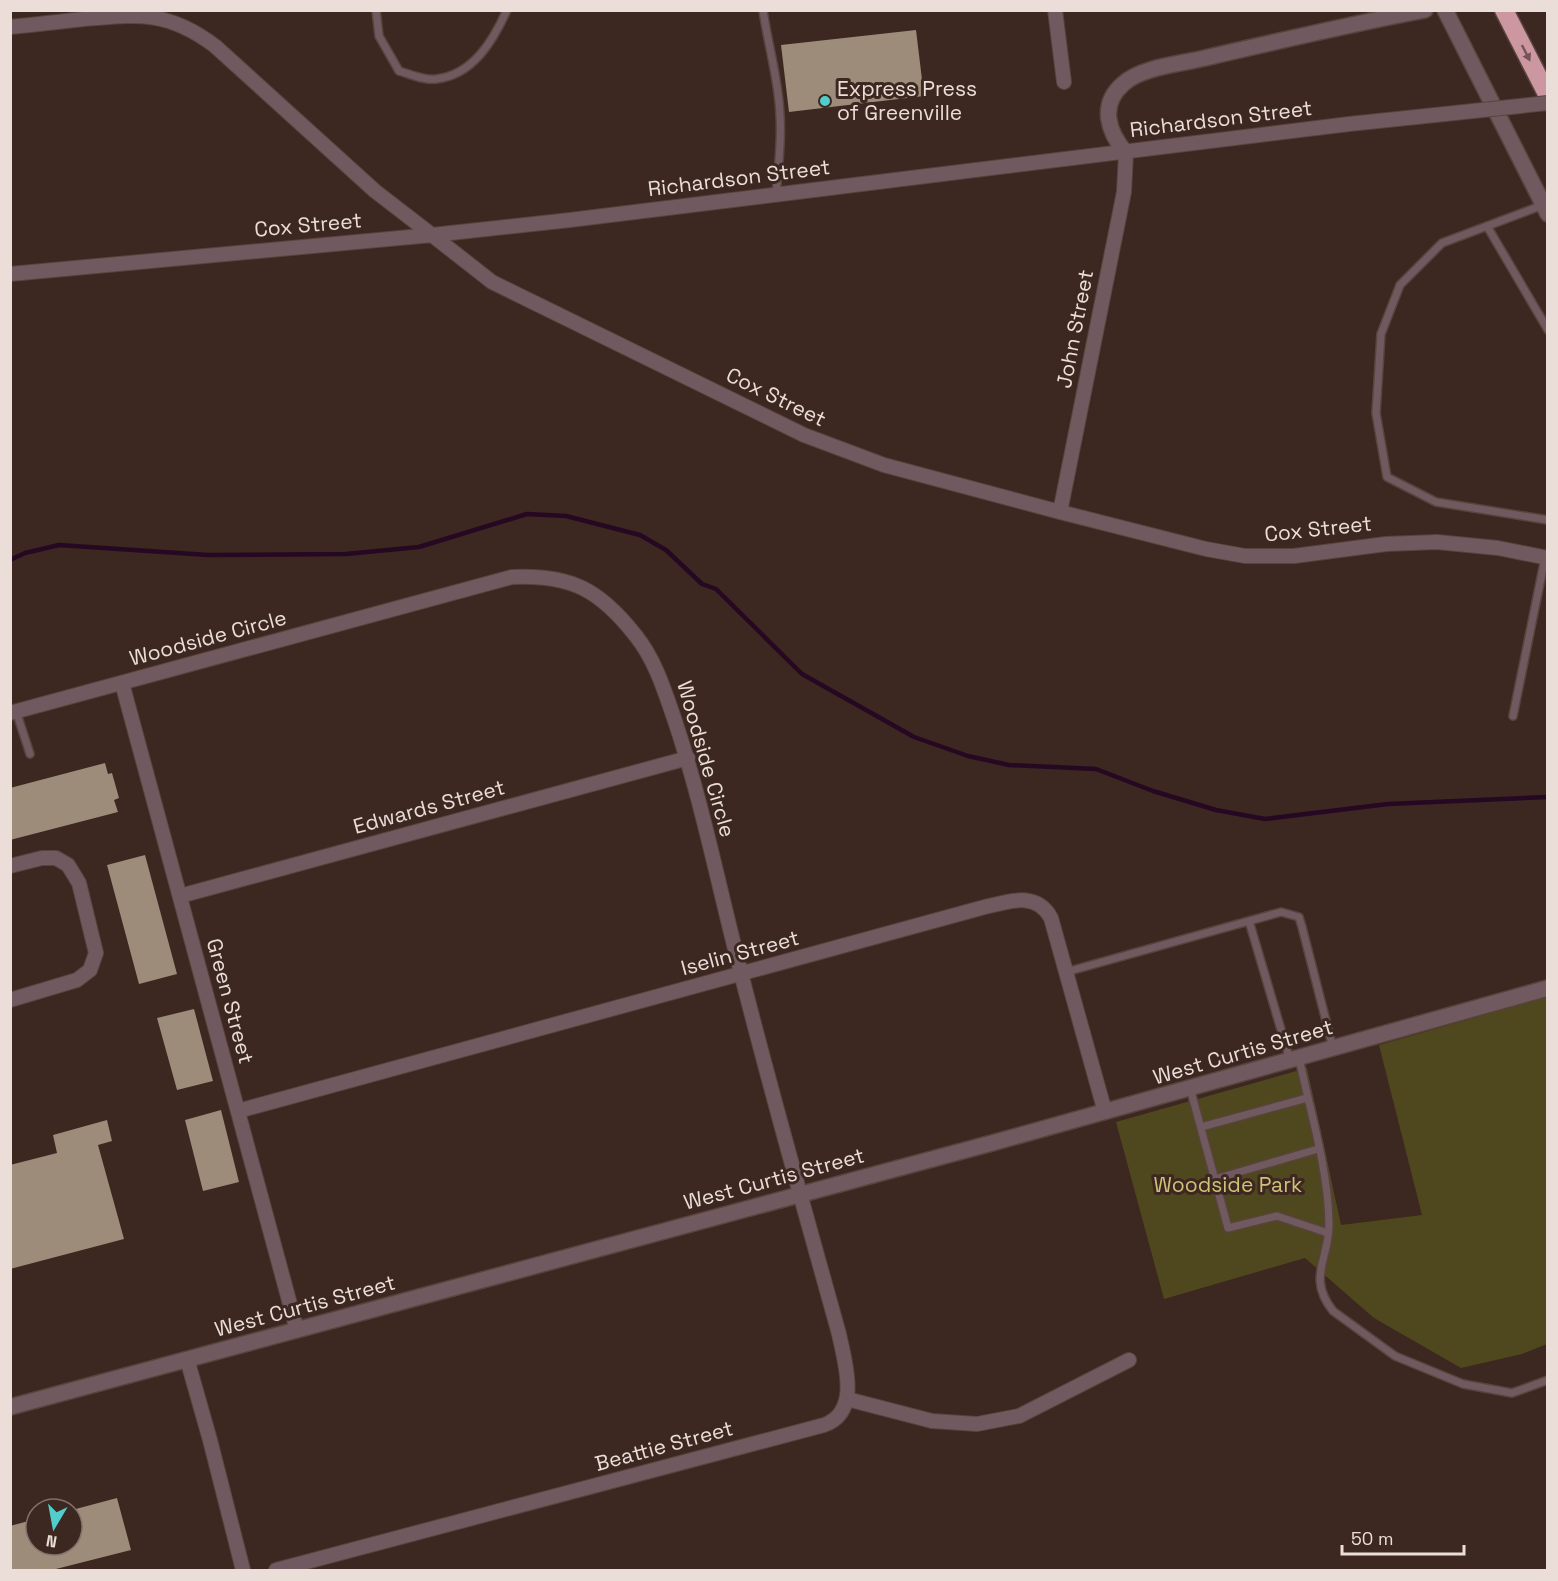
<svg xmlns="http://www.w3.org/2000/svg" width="1558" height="1581" font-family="'Space Grotesk',sans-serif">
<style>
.green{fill:#4f481e}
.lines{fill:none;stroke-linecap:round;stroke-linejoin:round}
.stream{stroke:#270823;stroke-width:4.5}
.building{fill:#9e8c7a}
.service-casing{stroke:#58443e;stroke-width:10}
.minor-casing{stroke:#58443e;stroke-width:16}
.tertiary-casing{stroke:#58443e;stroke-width:18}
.motorway-casing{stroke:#58443e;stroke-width:21}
.service{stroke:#715a5f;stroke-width:7}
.minor{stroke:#715a5f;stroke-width:14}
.tertiary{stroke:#715a5f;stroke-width:15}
.motorway{stroke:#cd97a2;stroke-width:18}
.minor-bridge-casing{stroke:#58443e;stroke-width:16;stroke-linecap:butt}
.minor-bridge{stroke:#715a5f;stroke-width:14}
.oneway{fill:#765455}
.poi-dot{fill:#52cdcc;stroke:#3c2721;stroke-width:2}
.labels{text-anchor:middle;stroke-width:6;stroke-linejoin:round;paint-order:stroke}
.poi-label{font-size:21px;fill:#ebddd8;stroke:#3c2721;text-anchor:start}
.street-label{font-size:21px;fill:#ebddd8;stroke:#3c2721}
.park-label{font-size:21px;fill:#cfc277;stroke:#3c2721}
</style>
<rect width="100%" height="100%" fill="#3c2721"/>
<path class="green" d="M 1547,997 L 1547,1344 L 1522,1354 L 1461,1368 L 1374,1318 L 1305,1258 L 1164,1299 L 1116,1122 L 1307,1068 L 1341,1225 L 1422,1215 L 1379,1045 Z"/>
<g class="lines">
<path class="stream" d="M 10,560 L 25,553 L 59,545 L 208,555 L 346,554 L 419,547 L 527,514 L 566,516 L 640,535 L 666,550 L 702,584 L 716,589 L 802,674 L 914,737 L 968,756 L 1009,765 L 1096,769 L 1153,791 L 1216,810 L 1265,819 L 1388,804 L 1548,797"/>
</g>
<path class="building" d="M 916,30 L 924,96 L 789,112 L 781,45 Z
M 105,763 L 108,774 L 112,773 L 119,798 L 114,800 L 118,812 L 10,840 L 10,788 Z
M 145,855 L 177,974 L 139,984 L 107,865 Z
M 194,1009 L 213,1081 L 177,1090 L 157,1018 Z
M 221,1110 L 239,1182 L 203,1191 L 185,1120 Z
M 107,1120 L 112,1141 L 98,1145 L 124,1239 L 10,1269 L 10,1165 L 57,1153 L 53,1135 Z
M 117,1498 L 131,1550 L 52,1570 L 10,1570 L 10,1526 L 36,1519 L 36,1545 L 72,1545 L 72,1510 Z"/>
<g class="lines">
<defs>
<path id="service" d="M 376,10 L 379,36 L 399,71 C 410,74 425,81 436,79 C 473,75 493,41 507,10
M 763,10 C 768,46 779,80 780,116 C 782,142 778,169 776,195
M 1543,205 L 1442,243 L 1400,285 L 1381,334 L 1376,413 L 1387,477 L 1436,502 L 1548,520
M 1487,226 L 1548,330
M 16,711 L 30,754
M 1513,716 L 1545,558
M 1249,921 L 1290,1060
M 1066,972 L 1281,912 L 1299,917 L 1302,927 L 1333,1048
M 1299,1058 C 1310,1111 1328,1168 1329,1223 C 1330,1258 1306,1277 1333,1311 L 1395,1356 L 1463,1384 L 1512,1393 L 1548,1380
M 1190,1088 L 1228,1228 L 1277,1216 L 1328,1233
M 1201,1127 L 1307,1098
M 1215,1179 L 1318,1149"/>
<path id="minor" d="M 1055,10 L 1064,82
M 10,27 C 35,24 60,22 84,19 C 139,14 169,11 215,46 L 375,191 L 432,235 L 570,220 L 1349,124 L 1445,114
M 10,274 L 432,235 L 492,282 L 804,435 L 884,465 L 1060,512 L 1206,549 L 1245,556 L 1294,556 L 1386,544 L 1437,542 L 1498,548 L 1548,558
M 1060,512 L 1124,192 L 1126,153
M 122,683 L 297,1330
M 10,713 L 512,577 C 571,574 600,590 636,636 C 655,660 664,689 674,718 C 699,792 715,869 734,945 C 766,1075 803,1204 839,1334 C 845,1363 861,1412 824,1425 L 276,1570
M 10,866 L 42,858 L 56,858 L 68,865 L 79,883 L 96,953 L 90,970 L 77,980 L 10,1000
M 180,896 L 688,758
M 238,1111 L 981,908 C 1006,902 1036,890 1051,918 L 1105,1112
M 187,1359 L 210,1440 L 243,1570
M 847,1399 L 932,1421 L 977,1424 L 1019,1416 L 1129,1360"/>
<path id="tertiary" d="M 1445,10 L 1548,214
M 1126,153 C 1108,132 1099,105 1123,84 C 1141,67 1181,64 1205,58 C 1278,41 1351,24 1425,10
M 10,1407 L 992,1143 L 1548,988"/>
<path id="motorway" d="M 1504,10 L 1548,96"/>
</defs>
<use href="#service" class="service-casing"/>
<use href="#minor" class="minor-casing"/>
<use href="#tertiary" class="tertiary-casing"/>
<use href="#motorway" class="motorway-casing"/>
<use href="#service" class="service"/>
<use href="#minor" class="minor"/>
<use href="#tertiary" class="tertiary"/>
<use href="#motorway" class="motorway"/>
<defs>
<path id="minor-bridge" d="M 1445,114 L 1548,103"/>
</defs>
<use href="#minor-bridge" class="minor-bridge-casing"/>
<use href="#minor-bridge" class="minor-bridge"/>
</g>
<defs><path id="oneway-solid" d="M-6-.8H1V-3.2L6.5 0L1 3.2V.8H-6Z" transform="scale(1.5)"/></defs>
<use class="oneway" href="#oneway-solid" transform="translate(1526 53) rotate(63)"/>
<circle class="poi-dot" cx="825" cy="101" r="6"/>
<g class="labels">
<g class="poi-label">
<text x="837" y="96">Express Press<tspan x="837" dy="24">of Greenville</tspan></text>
</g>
<g class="street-label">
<text transform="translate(1221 119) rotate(-7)" y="7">Richardson Street</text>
<text transform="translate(739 178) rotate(-7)" y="7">Richardson Street</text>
<text transform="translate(308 225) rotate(-5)" y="7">Cox Street</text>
<text transform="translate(1075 329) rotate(-79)" y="7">John Street</text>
<text transform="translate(776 397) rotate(26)" y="7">Cox Street</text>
<text transform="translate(1318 529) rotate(-6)" y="7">Cox Street</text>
<text transform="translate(208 638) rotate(-15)" y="7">Woodside Circle</text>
<text transform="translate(706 759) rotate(74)" y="7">Woodside Circle</text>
<text transform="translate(429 807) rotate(-15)" y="7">Edwards Street</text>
<text transform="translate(740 953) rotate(-15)" y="7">Iselin Street</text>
<text transform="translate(230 1001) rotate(75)" y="7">Green Street</text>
<text transform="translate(1243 1052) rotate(-16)" y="7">West Curtis Street</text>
<text transform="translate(774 1179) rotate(-15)" y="7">West Curtis Street</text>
<text transform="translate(305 1306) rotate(-15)" y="7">West Curtis Street</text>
<text transform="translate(664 1446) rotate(-15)" y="7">Beattie Street</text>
</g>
<g class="park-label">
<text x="1228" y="1192">Woodside Park</text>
</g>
</g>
<rect width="1558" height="1581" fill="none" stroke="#ebddd8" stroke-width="24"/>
<g transform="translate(54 1527) rotate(190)"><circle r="28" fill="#3c2721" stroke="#82706a" stroke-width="1.5"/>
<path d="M0-4.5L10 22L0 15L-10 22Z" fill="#52cdcc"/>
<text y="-9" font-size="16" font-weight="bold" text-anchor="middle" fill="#ebddd8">N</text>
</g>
<path d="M1342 1545v9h122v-9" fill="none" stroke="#ebddd8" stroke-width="3"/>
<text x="1351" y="1545" font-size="18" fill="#ebddd8" stroke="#3c2721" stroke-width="4.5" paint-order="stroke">50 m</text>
</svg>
